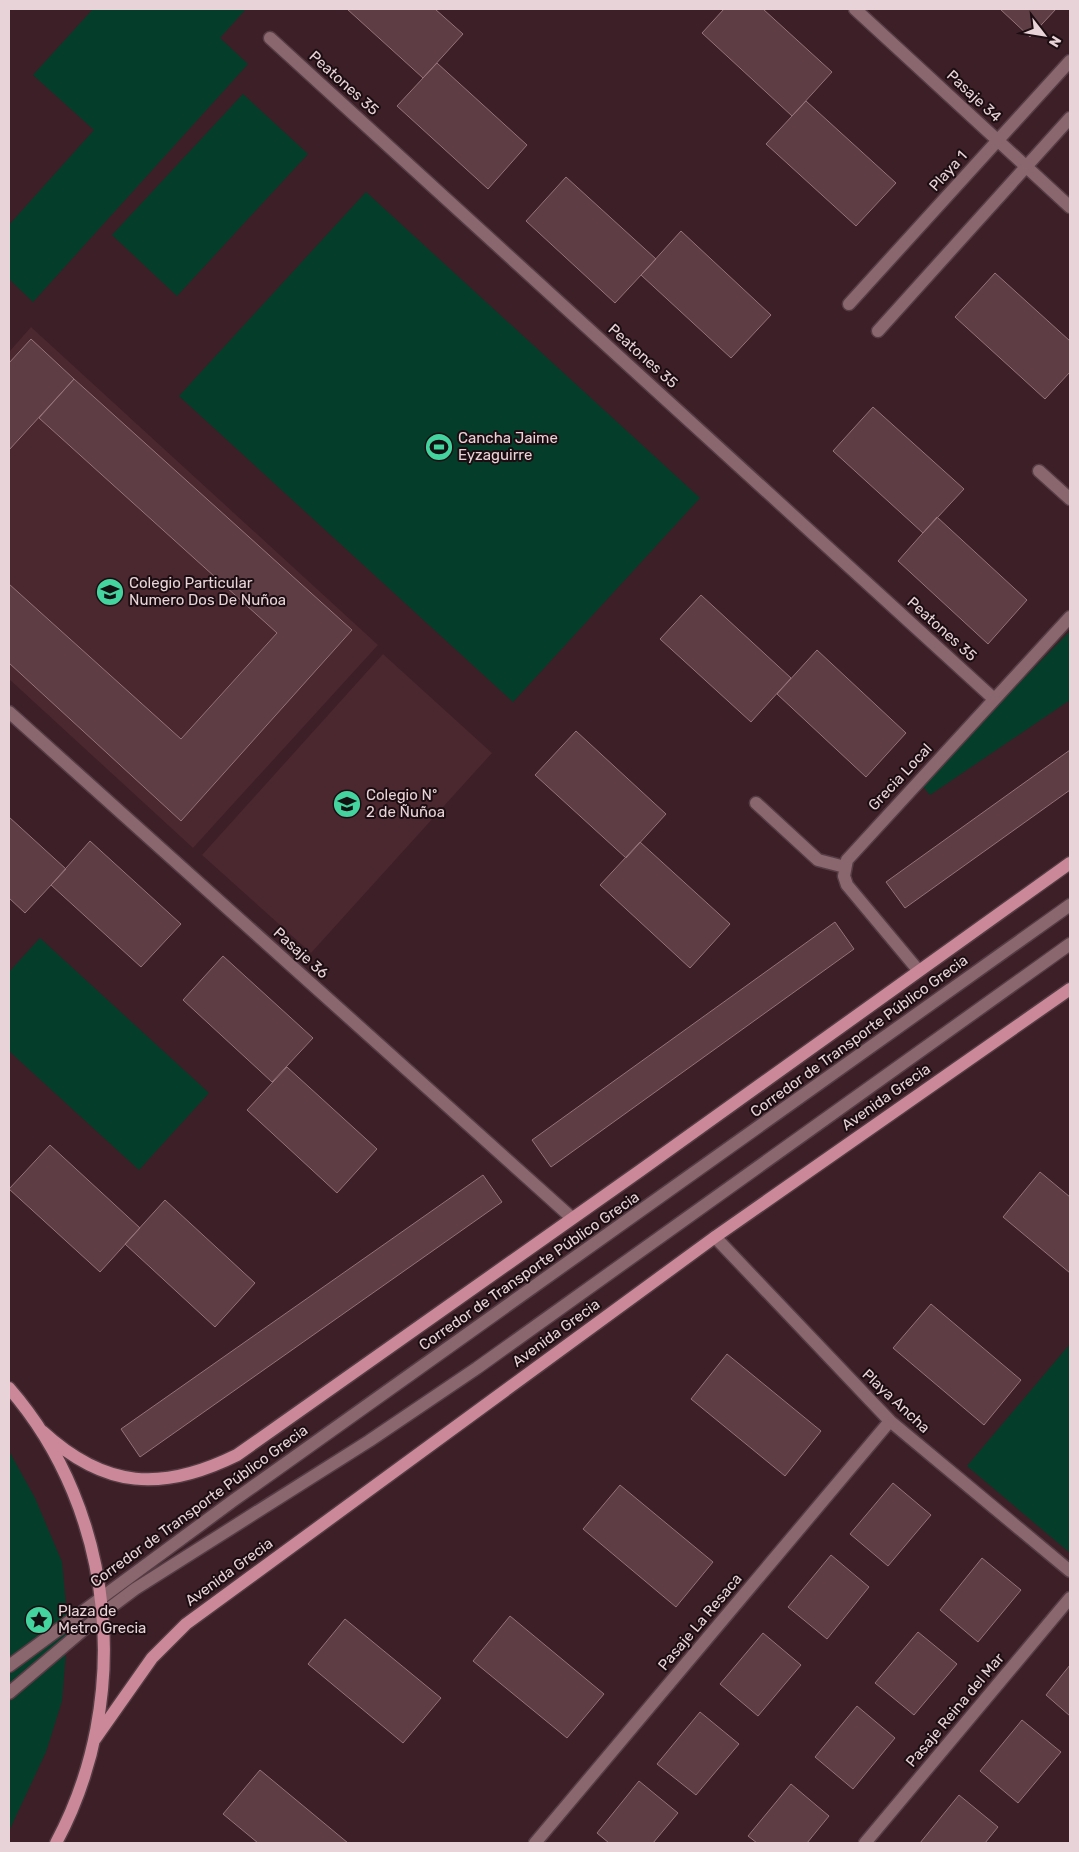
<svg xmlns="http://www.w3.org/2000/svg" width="1079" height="1852" font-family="Rubik,sans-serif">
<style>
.built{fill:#4b2730}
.green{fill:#043e2b}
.building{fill:#5e3d45;stroke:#96727a}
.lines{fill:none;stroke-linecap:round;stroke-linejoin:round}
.minor-casing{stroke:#553c44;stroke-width:15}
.major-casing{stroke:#553c44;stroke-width:15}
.minor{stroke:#8a666e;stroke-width:12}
.major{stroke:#ca8898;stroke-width:12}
.labels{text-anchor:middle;stroke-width:4;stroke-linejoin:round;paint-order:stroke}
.street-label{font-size:15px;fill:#e8d3d8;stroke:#1b0d11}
.poi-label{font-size:15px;fill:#e8d3d8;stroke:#1b0d11;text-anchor:start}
</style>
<rect width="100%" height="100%" fill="#3c1f27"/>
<path class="built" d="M 31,327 L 378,645 L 193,848 L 9,679 L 9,352 Z
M 383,654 L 492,753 L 311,953 L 202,855 Z"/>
<path class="green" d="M 93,9 L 246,9 L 220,38 L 248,64 L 33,302 L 9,279 L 9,225 L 94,130 L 33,75 Z
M 243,94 L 308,154 L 177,296 L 112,235 Z
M 366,192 L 700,498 L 513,702 L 179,396 Z
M 1070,631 L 1070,700 L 930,795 L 921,784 Z
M 40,938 L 209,1093 L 139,1170 L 9,1051 L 9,972 Z
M 1070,1344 L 1070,1553 L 967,1466 Z
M 9,1451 L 35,1498 L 62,1562 L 68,1627 L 62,1701 L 46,1752 L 9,1831 Z"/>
<path class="building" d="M 347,9 L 435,9 L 463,34 L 423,78 Z
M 724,9 L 763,9 L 832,72 L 792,116 L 702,33 Z
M 1000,9 L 1056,9 L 1030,37 Z
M 437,63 L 527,145 L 488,189 L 397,106 Z
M 806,101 L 896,183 L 856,226 L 766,144 Z
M 566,177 L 656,259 L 615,303 L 526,221 Z
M 681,231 L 771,315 L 731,358 L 641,275 Z
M 995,273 L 1070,341 L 1070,372 L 1045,399 L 955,317 Z
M 31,339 L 74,379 L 9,450 L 9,363 Z
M 74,379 L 352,630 L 181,821 L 9,663 L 9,584 L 181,739 L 277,633 L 39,418 Z
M 873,407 L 964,489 L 923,533 L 833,451 Z
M 937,517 L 1027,600 L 988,644 L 898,561 Z
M 701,595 L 791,678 L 751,722 L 660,639 Z
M 817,650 L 906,733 L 866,777 L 777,694 Z
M 576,731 L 666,814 L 626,858 L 535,775 Z
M 1070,750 L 1070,790 L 905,908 L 886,882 Z
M 9,817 L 66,869 L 25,913 L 9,898 Z
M 90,841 L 181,924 L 141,967 L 51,885 Z
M 640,842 L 730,924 L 690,968 L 600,885 Z
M 835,922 L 854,949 L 551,1167 L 532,1140 Z
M 223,956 L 313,1038 L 272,1082 L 183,1000 Z
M 287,1067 L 377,1149 L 337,1193 L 247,1110 Z
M 50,1145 L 140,1228 L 100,1272 L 9,1189 Z
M 1040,1172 L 1070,1197 L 1070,1273 L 1003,1217 Z
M 483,1175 L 502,1202 L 140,1457 L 121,1429 Z
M 165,1200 L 255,1283 L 215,1327 L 125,1244 Z
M 931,1304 L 1021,1380 L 984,1425 L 893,1348 Z
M 727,1354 L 821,1431 L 785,1476 L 691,1399 Z
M 893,1483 L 931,1515 L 888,1566 L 850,1534 Z
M 620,1485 L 713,1562 L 676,1607 L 583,1529 Z
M 831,1555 L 869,1587 L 827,1639 L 788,1607 Z
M 982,1558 L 1021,1590 L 978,1642 L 940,1610 Z
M 510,1616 L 604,1694 L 567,1738 L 473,1661 Z
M 345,1619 L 441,1698 L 403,1743 L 308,1664 Z
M 918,1632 L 957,1664 L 914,1715 L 875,1683 Z
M 763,1633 L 801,1665 L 758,1716 L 720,1684 Z
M 1070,1665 L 1070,1716 L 1046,1695 Z
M 857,1706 L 895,1738 L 853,1789 L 815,1757 Z
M 700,1712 L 739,1744 L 696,1795 L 657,1764 Z
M 1022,1720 L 1061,1752 L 1018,1803 L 980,1771 Z
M 260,1770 L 348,1843 L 258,1843 L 223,1814 Z
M 639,1781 L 678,1813 L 653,1843 L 609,1843 L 597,1833 Z
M 791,1784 L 829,1816 L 807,1843 L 757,1843 L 748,1836 Z
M 959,1795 L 998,1827 L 985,1843 L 920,1843 Z"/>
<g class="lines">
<defs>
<path id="minor" d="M 855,9 L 1070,207
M 270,38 L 994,699
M 849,304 L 1070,61
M 878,331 L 1070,118
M 1039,471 L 1070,499
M 9,712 L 572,1218
M 756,803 L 818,860 L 845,867
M 918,970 L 847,885 L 844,876 L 847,860 L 1070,617
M 715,1237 L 890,1421 L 1070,1571
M 9,1666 L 234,1500 L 1070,905
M 9,1693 L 103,1613 L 135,1589 L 369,1441 L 477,1368 L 1070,944
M 535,1843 L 890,1421
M 865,1843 L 1070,1598"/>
<path id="major" d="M 9,1388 C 117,1512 133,1700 56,1843
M 42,1431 C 105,1489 162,1492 237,1455 L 641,1170 L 1070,863
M 95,1739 L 152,1658 L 186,1624 L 715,1237 L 1070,989"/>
</defs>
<use href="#minor" class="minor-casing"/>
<use href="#major" class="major-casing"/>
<use href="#minor" class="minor"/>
<use href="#major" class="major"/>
</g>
<defs>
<symbol id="stadium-disc" viewBox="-11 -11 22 22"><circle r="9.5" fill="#44d49f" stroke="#1b0d11"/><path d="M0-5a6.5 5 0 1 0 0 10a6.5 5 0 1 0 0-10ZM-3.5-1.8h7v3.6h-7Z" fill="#111"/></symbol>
<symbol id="school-disc" viewBox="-11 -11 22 22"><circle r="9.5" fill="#44d49f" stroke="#1b0d11"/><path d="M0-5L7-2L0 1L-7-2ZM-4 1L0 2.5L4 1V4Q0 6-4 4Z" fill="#111"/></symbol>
<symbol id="sight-disc" viewBox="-11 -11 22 22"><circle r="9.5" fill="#44d49f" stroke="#1b0d11"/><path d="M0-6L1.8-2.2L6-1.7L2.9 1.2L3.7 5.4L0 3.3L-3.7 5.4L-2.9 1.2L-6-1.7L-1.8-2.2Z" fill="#111"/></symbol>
</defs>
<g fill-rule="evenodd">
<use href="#stadium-disc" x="423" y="431" width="32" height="32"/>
<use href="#school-disc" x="94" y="576" width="32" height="32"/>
<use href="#school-disc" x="331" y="788" width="32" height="32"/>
<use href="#sight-disc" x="23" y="1604" width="32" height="32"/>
</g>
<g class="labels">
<g class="street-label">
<text transform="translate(344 83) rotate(42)" y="5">Peatones 35</text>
<text transform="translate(974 96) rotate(43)" y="5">Pasaje 34</text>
<text transform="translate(948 171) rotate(-48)" y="5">Playa 1</text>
<text transform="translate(643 356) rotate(42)" y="5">Peatones 35</text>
<text transform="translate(942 629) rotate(42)" y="5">Peatones 35</text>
<text transform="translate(900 777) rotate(-47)" y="5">Grecia Local</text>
<text transform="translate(301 953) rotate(42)" y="5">Pasaje 36</text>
<text transform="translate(859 1036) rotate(-36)" y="5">Corredor de Transporte Público Grecia</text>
<text transform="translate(886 1097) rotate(-35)" y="5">Avenida Grecia</text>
<text transform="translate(529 1271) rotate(-35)" y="5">Corredor de Transporte Público Grecia</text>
<text transform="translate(556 1333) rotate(-36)" y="5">Avenida Grecia</text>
<text transform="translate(896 1401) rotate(43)" y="5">Playa Ancha</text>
<text transform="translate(199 1506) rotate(-36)" y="5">Corredor de Transporte Público Grecia</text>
<text transform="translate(229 1572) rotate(-36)" y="5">Avenida Grecia</text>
<text transform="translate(700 1622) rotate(-50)" y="5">Pasaje La Resaca</text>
<text transform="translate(955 1710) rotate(-50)" y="5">Pasaje Reina del Mar</text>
</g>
<g class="poi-label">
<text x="458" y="443">Cancha Jaime<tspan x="458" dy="17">Eyzaguirre</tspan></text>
<text x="129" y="588">Colegio Particular<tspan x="129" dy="17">Numero Dos De Nuñoa</tspan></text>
<text x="366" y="800">Colegio Nº<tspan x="366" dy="17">2 de Ñuñoa</tspan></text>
<text x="58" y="1616">Plaza de<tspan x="58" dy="17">Metro Grecia</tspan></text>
</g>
</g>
<rect width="1079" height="1852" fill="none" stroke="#e8d3d8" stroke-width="20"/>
<g transform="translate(1044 35) rotate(121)" stroke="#1b0d11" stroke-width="4" paint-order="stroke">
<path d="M0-4L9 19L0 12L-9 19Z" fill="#e8d3d8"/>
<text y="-8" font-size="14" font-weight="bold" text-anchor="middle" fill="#e8d3d8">N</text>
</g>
</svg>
